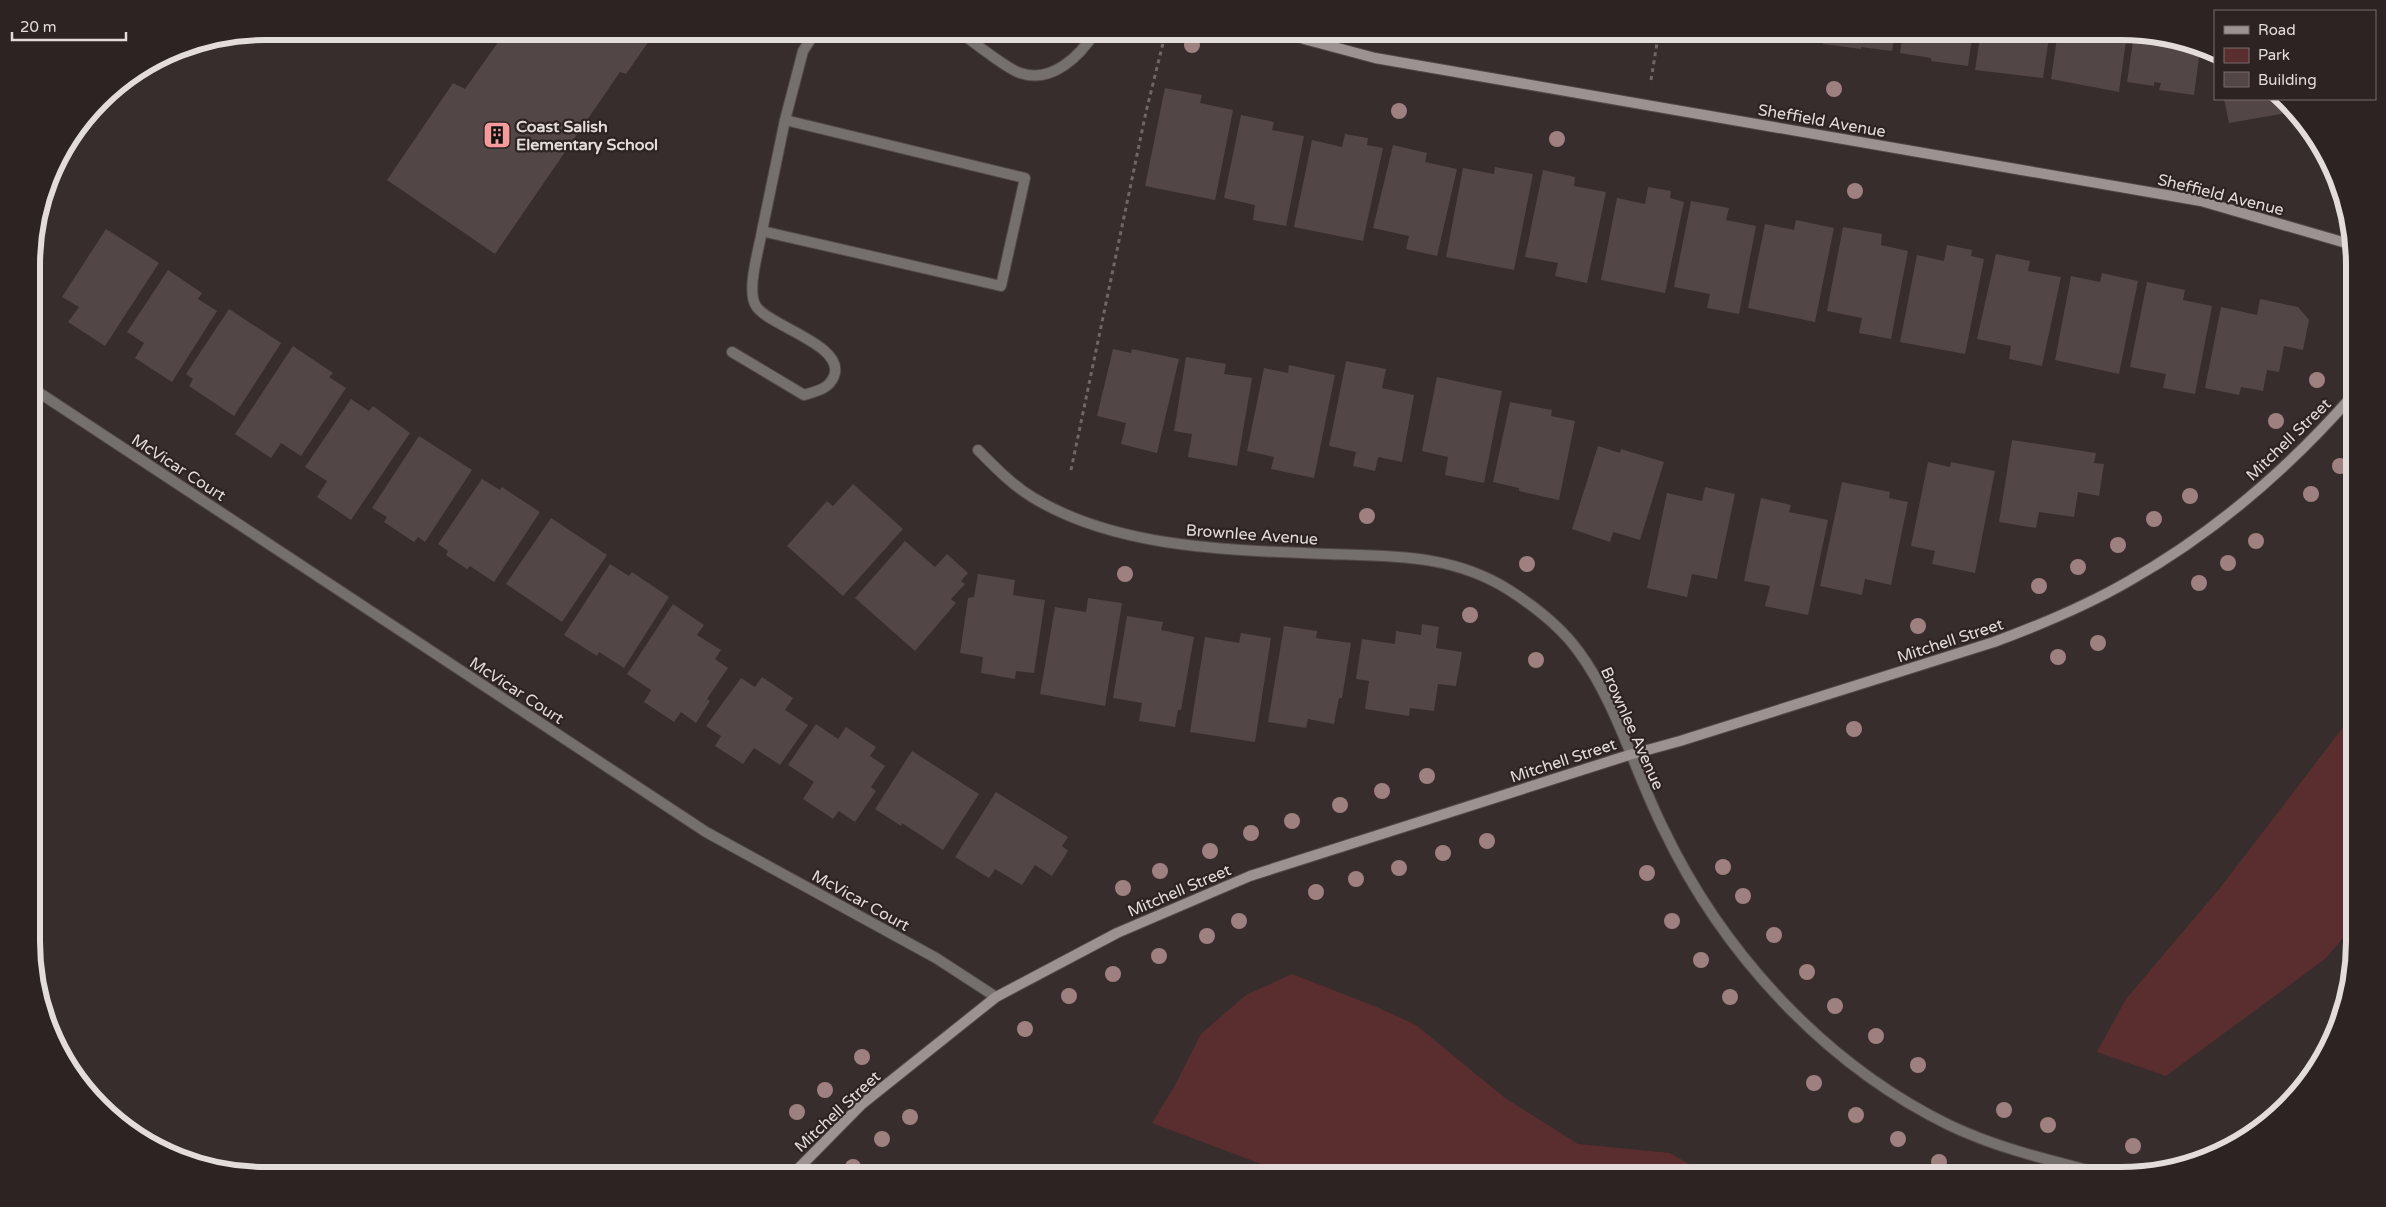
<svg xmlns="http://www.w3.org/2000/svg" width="2386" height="1207" font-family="'Varela Round',sans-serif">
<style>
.green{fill:#5a2e2e}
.building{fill:#524646}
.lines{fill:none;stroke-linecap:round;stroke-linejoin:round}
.lane-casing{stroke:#534949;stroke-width:12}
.street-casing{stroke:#534949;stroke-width:12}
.secondary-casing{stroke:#534949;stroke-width:12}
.path{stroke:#706666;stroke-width:3;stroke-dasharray:4 4;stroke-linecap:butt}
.lane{stroke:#756f6e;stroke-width:10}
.street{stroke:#756f6e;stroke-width:10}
.secondary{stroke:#9b9291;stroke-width:10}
.tree{fill:#9f8080}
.labels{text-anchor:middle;stroke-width:4.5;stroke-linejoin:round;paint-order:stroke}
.street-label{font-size:16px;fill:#e3dcdb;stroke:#2e2323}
.poi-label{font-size:16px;font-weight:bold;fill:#e3dcdb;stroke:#2e2323;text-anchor:start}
.rim{fill:none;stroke:#e3dcdb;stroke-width:6}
</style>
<rect width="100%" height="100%" fill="#382d2d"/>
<path class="green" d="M 2354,713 L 2355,924 L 2325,959 L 2166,1076 L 2097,1052 L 2126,999 L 2220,888 Z
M 1292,974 L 1379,1008 L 1416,1025 L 1505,1098 L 1578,1144 L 1670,1153 L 1708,1175 L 1291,1175 L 1152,1123 L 1174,1087 L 1201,1034 L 1246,995 Z"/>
<path class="building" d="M 506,31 L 656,31 L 626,74 L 620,72 L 495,254 L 387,180 L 453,83 L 465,89 Z
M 1780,31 L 1818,31 L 1817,39 L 1779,34 Z
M 1824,31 L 1895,31 L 1892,51 L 1861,47 L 1861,49 L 1823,44 Z
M 1903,31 L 1973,31 L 1968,66 L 1931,61 L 1931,58 L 1900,53 Z
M 1981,31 L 2050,31 L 2043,78 L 1975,70 Z
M 2058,31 L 2127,33 L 2119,92 L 2051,79 Z
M 2134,34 L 2200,50 L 2194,95 L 2159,90 L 2161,83 L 2154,82 L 2154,86 L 2127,82 Z
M 1165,88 L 1202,95 L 1200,103 L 1233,110 L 1215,200 L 1145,186 Z
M 2224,99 L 2277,99 L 2293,112 L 2229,123 Z
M 1241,115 L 1274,122 L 1272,130 L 1304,136 L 1286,226 L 1253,220 L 1255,205 L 1224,198 Z
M 1345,134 L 1368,138 L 1367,145 L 1383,148 L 1363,241 L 1294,227 L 1312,140 L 1342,147 Z
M 1393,145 L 1427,153 L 1425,162 L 1457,169 L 1437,256 L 1406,249 L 1409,236 L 1373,228 Z
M 1495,167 L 1533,174 L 1514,270 L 1446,257 L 1463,168 L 1494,174 Z
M 1543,170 L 1575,177 L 1574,186 L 1606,192 L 1587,283 L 1555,276 L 1558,263 L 1525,257 Z
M 1648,187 L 1671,191 L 1670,198 L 1684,202 L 1665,293 L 1601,280 L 1617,198 L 1645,204 Z
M 1691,201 L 1729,208 L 1726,220 L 1756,226 L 1739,314 L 1707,308 L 1710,294 L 1674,287 Z
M 1796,220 L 1834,228 L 1815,322 L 1748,308 L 1765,224 L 1794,230 Z
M 1843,227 L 1882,234 L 1881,245 L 1908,251 L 1891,339 L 1859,333 L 1862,318 L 1827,311 Z
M 106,229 L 159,263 L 105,346 L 68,322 L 79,307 L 62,297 Z
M 1947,245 L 1972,250 L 1971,256 L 1984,259 L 1965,354 L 1900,342 L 1917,255 L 1944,261 Z
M 1996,254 L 2030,261 L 2028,271 L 2061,277 L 2042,366 L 2009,359 L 2011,346 L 1977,339 Z
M 168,270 L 202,293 L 198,299 L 217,311 L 172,382 L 135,358 L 144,343 L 127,332 Z
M 2102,273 L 2138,281 L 2119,374 L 2055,360 L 2071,276 L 2100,282 Z
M 2147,282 L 2185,290 L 2183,300 L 2212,306 L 2195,394 L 2163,388 L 2166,374 L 2130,367 Z
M 2260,299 L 2298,307 L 2309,320 L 2303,350 L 2284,346 L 2279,372 L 2267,370 L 2263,391 L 2241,387 L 2239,395 L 2205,388 L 2221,307 L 2257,315 Z
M 229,309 L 281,343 L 234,416 L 189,386 L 193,379 L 186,374 Z
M 293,346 L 333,373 L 329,377 L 346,388 L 301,456 L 281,443 L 271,458 L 235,434 Z
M 1113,349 L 1131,353 L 1132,349 L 1179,359 L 1157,453 L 1121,444 L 1126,423 L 1097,416 Z
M 1186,357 L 1226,364 L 1224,374 L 1252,378 L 1237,466 L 1188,457 L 1192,434 L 1174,431 Z
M 1346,361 L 1386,369 L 1382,388 L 1414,395 L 1402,462 L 1378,457 L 1375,471 L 1353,466 L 1356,452 L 1329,446 Z
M 1289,365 L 1335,375 L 1314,478 L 1271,469 L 1274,457 L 1247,451 L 1264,368 L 1288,373 Z
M 1437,377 L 1502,391 L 1484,483 L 1445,475 L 1448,457 L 1422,451 Z
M 351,399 L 369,411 L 373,406 L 410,433 L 351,520 L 317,497 L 327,481 L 305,467 Z
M 1510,402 L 1552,410 L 1551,416 L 1575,421 L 1559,500 L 1519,491 L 1519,488 L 1493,482 Z
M 419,436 L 472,470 L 425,542 L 418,537 L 414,542 L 384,522 L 387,517 L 372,508 Z
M 2012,440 L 2096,453 L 2094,463 L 2104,464 L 2099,496 L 2078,492 L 2074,517 L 2039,512 L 2036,528 L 1999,522 Z
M 1598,446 L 1620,453 L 1621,449 L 1664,462 L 1640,540 L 1613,532 L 1610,542 L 1572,529 Z
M 1928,462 L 1950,467 L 1951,462 L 1995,471 L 1975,573 L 1932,564 L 1935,551 L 1911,546 Z
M 482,479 L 500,490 L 502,487 L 540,512 L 494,582 L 470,566 L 467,569 L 446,555 L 448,551 L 438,544 Z
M 1842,482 L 1890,492 L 1889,498 L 1908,502 L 1891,585 L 1865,579 L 1862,595 L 1820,586 Z
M 853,484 L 903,529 L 843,596 L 787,546 L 827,501 L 833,506 Z
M 1705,487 L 1735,494 L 1717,579 L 1692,574 L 1687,597 L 1647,588 L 1667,493 L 1702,501 Z
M 1761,498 L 1791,505 L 1789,512 L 1828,520 L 1808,615 L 1765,606 L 1770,586 L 1744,581 Z
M 551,518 L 607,555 L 562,622 L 506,584 Z
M 905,541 L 935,567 L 947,554 L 968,573 L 961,581 L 965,584 L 951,599 L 956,603 L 915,651 L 855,598 Z
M 610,564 L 629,576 L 632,572 L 669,597 L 624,668 L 599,652 L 597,656 L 564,635 Z
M 978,574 L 1015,580 L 1013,595 L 1045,600 L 1034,673 L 1016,671 L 1015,679 L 981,673 L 983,657 L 960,653 L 968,598 L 974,597 Z
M 1088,598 L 1122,603 L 1105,706 L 1040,694 L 1055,607 L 1086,612 Z
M 673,604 L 704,625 L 697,635 L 721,650 L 715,659 L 728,668 L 707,699 L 710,701 L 696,723 L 681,712 L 674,722 L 644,702 L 651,690 L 627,674 Z
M 1127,616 L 1163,622 L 1161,630 L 1194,637 L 1181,710 L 1178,710 L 1175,727 L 1139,721 L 1142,703 L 1113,698 Z
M 1422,624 L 1439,627 L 1436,648 L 1462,652 L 1456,686 L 1438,684 L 1434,711 L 1410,708 L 1409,716 L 1365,709 L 1369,681 L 1356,679 L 1362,639 L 1395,644 L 1396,631 L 1421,635 Z
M 1284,626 L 1317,631 L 1316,638 L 1351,643 L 1342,698 L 1339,698 L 1334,724 L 1308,719 L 1306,728 L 1268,722 Z
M 1241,633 L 1271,638 L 1255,742 L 1190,732 L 1205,637 L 1239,643 Z
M 762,677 L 793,698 L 785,710 L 808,725 L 780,765 L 754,748 L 743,764 L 715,746 L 721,736 L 706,726 L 741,678 L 755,687 Z
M 816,724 L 838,739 L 846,727 L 876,747 L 870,756 L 885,766 L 871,787 L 876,791 L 855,822 L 839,811 L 833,819 L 803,799 L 814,782 L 788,765 Z
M 912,751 L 979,794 L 943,850 L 902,823 L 901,826 L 875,809 Z
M 996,792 L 1068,837 L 1062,846 L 1068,851 L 1052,876 L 1035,865 L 1022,885 L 995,869 L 989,878 L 955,857 Z"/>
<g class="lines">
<defs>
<path id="lane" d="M 958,31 C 973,41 1005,68 1020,73 C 1052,84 1080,56 1096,31
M 785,120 L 1025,178 L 1001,286 L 762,231 L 785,120 L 803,51 L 816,31
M 732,352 L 804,395 C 817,391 829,389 834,376 C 846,345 768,326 756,306 C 746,291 759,249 762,231"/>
<path id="street" d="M 32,388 L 706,832 L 936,958 L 996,997
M 978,450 C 995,467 1012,485 1032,497 C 1117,549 1231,550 1328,554 C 1391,556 1453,554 1509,590 C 1534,606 1562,628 1579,652 C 1616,702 1635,772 1663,828 C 1722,952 1824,1064 1949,1125 C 1999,1149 2053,1161 2107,1175"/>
<path id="secondary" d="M 1285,31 L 1304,39 L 1375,58 L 2201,201 L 2353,245
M 791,1176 L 862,1104 L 996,997 L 1117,933 L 1250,876 L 1629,755 L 1680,741 L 1994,642 C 2040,625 2086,606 2129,581 C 2214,533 2289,468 2353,395"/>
</defs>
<use href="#lane" class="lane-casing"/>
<use href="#street" class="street-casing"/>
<use href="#secondary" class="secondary-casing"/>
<path class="path" d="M 1651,80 L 1659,31
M 1071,470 L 1146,112 L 1166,31"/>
<use href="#lane" class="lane"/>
<use href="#street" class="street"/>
<use href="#secondary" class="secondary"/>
</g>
<g class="tree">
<circle cx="1192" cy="45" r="8"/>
<circle cx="1834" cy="89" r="8"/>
<circle cx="1399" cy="111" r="8"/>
<circle cx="1557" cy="139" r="8"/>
<circle cx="1855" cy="191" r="8"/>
<circle cx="2317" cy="380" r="8"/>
<circle cx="2276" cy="421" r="8"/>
<circle cx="2340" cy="466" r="8"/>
<circle cx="2311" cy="494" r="8"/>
<circle cx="2190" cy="496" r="8"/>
<circle cx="1367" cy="516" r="8"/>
<circle cx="2154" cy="519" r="8"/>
<circle cx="2256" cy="541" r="8"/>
<circle cx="2118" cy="545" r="8"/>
<circle cx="2228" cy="563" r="8"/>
<circle cx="1527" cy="564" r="8"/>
<circle cx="2078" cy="567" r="8"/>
<circle cx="1125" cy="574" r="8"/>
<circle cx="2199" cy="583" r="8"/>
<circle cx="2039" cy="586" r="8"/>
<circle cx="1470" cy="615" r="8"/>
<circle cx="1918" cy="626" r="8"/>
<circle cx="2098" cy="643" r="8"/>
<circle cx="2058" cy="657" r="8"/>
<circle cx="1536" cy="660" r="8"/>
<circle cx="1854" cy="729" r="8"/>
<circle cx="1427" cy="776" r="8"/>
<circle cx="1382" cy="791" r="8"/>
<circle cx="1340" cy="805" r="8"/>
<circle cx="1292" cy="821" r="8"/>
<circle cx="1251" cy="833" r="8"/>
<circle cx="1487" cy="841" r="8"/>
<circle cx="1210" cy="851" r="8"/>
<circle cx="1443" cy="853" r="8"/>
<circle cx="1723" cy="867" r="8"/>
<circle cx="1399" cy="868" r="8"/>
<circle cx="1160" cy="871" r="8"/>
<circle cx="1647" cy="873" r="8"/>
<circle cx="1356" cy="879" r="8"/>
<circle cx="1123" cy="888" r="8"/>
<circle cx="1316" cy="892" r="8"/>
<circle cx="1743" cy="896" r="8"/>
<circle cx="1239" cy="921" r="8"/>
<circle cx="1672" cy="921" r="8"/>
<circle cx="1774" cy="935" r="8"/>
<circle cx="1207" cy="936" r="8"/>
<circle cx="1159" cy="956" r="8"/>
<circle cx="1701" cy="960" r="8"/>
<circle cx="1807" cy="972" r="8"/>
<circle cx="1113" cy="974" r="8"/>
<circle cx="1069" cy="996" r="8"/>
<circle cx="1730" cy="997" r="8"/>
<circle cx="1835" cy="1006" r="8"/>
<circle cx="1025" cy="1029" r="8"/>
<circle cx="1876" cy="1036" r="8"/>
<circle cx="862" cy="1057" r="8"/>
<circle cx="1918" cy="1065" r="8"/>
<circle cx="1814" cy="1083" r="8"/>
<circle cx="825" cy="1090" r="8"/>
<circle cx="2004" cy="1110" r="8"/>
<circle cx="797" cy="1112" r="8"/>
<circle cx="1856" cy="1115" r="8"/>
<circle cx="910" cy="1117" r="8"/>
<circle cx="2048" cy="1125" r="8"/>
<circle cx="882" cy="1139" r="8"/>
<circle cx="1898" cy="1139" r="8"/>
<circle cx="2133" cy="1146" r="8"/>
<circle cx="1939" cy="1162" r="8"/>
<circle cx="853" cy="1167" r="8"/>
</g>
<defs>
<symbol id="building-square" viewBox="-11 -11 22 22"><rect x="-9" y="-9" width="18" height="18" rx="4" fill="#f59b9b" stroke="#2e2323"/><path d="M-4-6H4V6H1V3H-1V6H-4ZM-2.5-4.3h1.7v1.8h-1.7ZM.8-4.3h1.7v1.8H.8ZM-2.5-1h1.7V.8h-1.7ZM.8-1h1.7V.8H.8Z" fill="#111"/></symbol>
</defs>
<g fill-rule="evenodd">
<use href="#building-square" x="481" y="119" width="32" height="32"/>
</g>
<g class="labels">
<g class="street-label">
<text transform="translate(1822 120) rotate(10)" y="6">Sheffield Avenue</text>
<text transform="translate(2221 194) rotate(14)" y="6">Sheffield Avenue</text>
<text transform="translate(2288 439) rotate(-44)" y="6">Mitchell Street</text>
<text transform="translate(179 467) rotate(33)" y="6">McVicar Court</text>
<text transform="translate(1252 534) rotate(4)" y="6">Brownlee Avenue</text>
<text transform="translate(1950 640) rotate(-18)" y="6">Mitchell Street</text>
<text transform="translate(517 690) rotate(33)" y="6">McVicar Court</text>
<text transform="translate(1633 728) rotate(66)" y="6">Brownlee Avenue</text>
<text transform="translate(1563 760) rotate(-18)" y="6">Mitchell Street</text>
<text transform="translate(1179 890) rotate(-23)" y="6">Mitchell Street</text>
<text transform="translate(861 900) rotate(29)" y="6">McVicar Court</text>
<text transform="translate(837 1111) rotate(-43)" y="6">Mitchell Street</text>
</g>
<g class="poi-label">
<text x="516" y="132">Coast Salish<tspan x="516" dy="18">Elementary School</tspan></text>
</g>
</g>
<path d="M0 0H2386V1207H0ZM265 40H2121A225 225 0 0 1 2346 265V942A225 225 0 0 1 2121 1167H265A225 225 0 0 1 40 942V265A225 225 0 0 1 265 40Z" fill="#2e2323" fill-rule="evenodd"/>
<path class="rim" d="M265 40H2121A225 225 0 0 1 2346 265V942A225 225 0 0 1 2121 1167H265A225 225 0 0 1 40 942V265A225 225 0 0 1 265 40Z"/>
<rect x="2214" y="10" width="162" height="90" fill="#2e2323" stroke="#766d6d"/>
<rect x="2224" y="26" width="25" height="8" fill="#9b9291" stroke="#766d6d"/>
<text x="2258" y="35" font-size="15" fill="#e3dcdb">Road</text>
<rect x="2224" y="48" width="25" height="15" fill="#5a2e2e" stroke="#766d6d"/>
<text x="2258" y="60" font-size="15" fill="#e3dcdb">Park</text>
<rect x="2224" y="72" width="25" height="15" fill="#524646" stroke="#766d6d"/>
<text x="2258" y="85" font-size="15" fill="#e3dcdb">Building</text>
<path d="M12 32v8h114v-8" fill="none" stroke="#e3dcdb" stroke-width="2.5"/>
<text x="20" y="32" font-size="15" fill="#e3dcdb" stroke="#2e2323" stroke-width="4" paint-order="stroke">20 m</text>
</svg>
